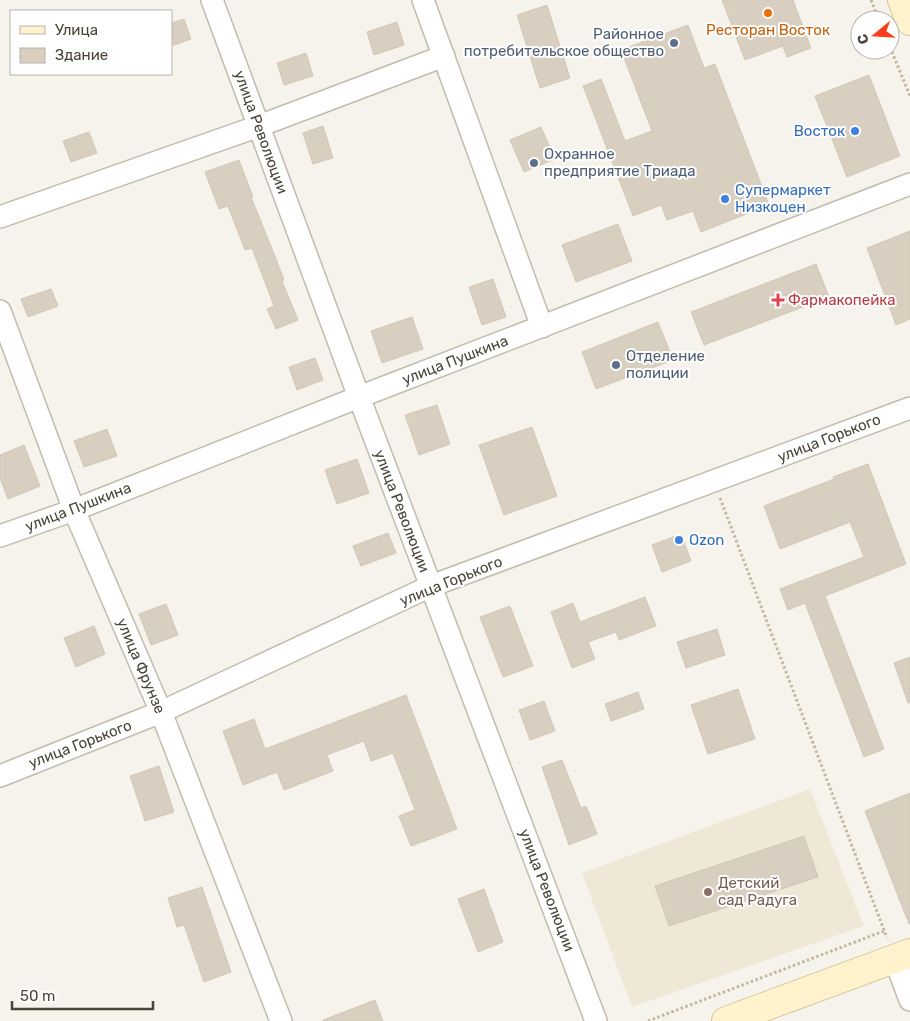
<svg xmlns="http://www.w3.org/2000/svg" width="910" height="1021" font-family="Rubik,sans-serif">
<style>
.education{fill:#efe8d6}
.building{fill:#d8cfc1;stroke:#d3c7b4}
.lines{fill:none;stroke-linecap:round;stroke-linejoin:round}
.street-casing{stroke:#c2bbae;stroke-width:24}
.secondary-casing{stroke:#d6c79b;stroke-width:30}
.path{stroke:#c4b79f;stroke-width:3;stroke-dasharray:2.5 2.5;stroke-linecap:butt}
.street{stroke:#fff;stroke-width:21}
.secondary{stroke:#fff3cd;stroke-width:28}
.food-dot{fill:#e8710a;stroke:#fff;stroke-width:2}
.service-dot{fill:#5c6f8a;stroke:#fff;stroke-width:2}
.shop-dot{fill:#3f7fe0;stroke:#fff;stroke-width:2}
.health-dot{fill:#e0444e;stroke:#fff;stroke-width:2}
.education-dot{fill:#8d6e63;stroke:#fff;stroke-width:2}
.labels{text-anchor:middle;stroke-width:4;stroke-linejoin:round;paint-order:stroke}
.food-label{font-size:15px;fill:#c56008;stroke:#fff}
.service-label{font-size:15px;fill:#4e5e75;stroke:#fff;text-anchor:start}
.shop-label{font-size:15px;fill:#366cbe;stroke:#fff;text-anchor:start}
.street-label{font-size:15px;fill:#4b4439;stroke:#fff}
.health-label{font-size:15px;fill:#be3a42;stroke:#fff;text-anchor:start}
.education-label{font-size:15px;fill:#785e54;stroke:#fff;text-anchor:start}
</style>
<rect width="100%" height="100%" fill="#f6f3ec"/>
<path class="education" d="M 810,789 L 864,926 L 632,1007 L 582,873 Z"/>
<path class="building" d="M 722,0 L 793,0 L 811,48 L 787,57 L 783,46 L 745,60 Z
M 547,5 L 570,78 L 540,88 L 517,15 Z
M 184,19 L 191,39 L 171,46 L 171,23 Z
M 397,22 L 404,45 L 374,55 L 367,32 Z
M 688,25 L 704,68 L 715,64 L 769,205 L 701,232 L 693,211 L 667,220 L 661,205 L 633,216 L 583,86 L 601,79 L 625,141 L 652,131 L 621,50 Z
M 306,53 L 313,76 L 284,85 L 277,63 Z
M 869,75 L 900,156 L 847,177 L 815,96 Z
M 323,126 L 333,158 L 313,164 L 303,133 Z
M 541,127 L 555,159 L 524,172 L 510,140 Z
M 89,132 L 97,153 L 71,162 L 63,141 Z
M 239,160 L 253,197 L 251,197 L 274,254 L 284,280 L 282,281 L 298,320 L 276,329 L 267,309 L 274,306 L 252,248 L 245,250 L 228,206 L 219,209 L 205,172 Z
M 618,224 L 632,261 L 576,282 L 562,245 Z
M 910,231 L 910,319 L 896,325 L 867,248 Z
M 816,264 L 829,297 L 704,345 L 691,312 Z
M 493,279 L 506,317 L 482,325 L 469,287 Z
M 51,289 L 58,306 L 28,317 L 21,299 Z
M 412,317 L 423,349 L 382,363 L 371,331 Z
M 658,322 L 673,360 L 596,389 L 582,352 Z
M 315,358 L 323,380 L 297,390 L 289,367 Z
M 437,405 L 450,444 L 419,455 L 405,415 Z
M 532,427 L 557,496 L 504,515 L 479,445 Z
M 107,429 L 117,456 L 84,467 L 74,441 Z
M 24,445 L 40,486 L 8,499 L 0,478 L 0,455 Z
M 357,459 L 369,493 L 337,504 L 325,470 Z
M 868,464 L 906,564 L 825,596 L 884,749 L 864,757 L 805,603 L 788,610 L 780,589 L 864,557 L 850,522 L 780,549 L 764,506 L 834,479 L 833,477 Z
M 388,533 L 396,553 L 361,566 L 353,546 Z
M 681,534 L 691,561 L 662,572 L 652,545 Z
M 645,597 L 656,626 L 619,640 L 616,632 L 588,642 L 595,659 L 572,668 L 551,612 L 573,603 L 580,622 Z
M 166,604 L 178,635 L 151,645 L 139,614 Z
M 510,606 L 533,666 L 503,677 L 480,617 Z
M 94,626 L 105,654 L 76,667 L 64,638 Z
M 717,629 L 725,655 L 686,668 L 677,642 Z
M 910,657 L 910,703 L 908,703 L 894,663 Z
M 738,689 L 755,739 L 708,754 L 691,705 Z
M 638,692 L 644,709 L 611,721 L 605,704 Z
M 406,695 L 457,829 L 411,846 L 399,816 L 415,810 L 393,753 L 371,761 L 364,741 L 327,755 L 333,771 L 284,790 L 277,772 L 243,785 L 223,731 L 254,719 L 265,749 Z
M 544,701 L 555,731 L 530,740 L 519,710 Z
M 562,760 L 581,808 L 586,806 L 597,834 L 569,845 L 542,767 Z
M 159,766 L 174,812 L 145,821 L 130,776 Z
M 910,793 L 910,924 L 909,924 L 865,811 Z
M 804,836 L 818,877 L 669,926 L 655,886 Z
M 202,887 L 231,972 L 204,982 L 184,925 L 177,927 L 168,898 Z
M 484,889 L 503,942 L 478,952 L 458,899 Z
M 375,1000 L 383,1021 L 323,1021 L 323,1020 Z"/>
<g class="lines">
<defs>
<path id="street" d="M 212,0 L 359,397 L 596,1021
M 423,0 L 542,327
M 0,217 L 259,126 L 444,56
M 0,311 L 74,510 L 161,712 L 281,1021
M 0,536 L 74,510 L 359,397 L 910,184
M 0,776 L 161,712 L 431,586 L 910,408
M 895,960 L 910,1000"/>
<path id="secondary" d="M 902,0 L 910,21
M 726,1021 L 910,953"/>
</defs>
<use href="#street" class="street-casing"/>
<use href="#secondary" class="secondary-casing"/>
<path class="path" d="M 871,0 L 879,20
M 890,47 L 910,96
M 720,498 L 887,938
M 648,1021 L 884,931"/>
<use href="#street" class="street"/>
<use href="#secondary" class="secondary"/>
</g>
<circle class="food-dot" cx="768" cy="13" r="5"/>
<g class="service-dot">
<circle cx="674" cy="43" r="5"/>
<circle cx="534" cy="163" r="5"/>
<circle cx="616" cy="365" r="5"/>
</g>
<g class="shop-dot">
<circle cx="855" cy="131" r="5"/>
<circle cx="725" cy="199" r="5"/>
<circle cx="679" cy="540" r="5"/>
</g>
<path class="health-dot" d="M775.5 292.5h5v5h5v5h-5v5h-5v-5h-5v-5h5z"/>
<circle class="education-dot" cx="708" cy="892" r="5"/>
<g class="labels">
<g class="food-label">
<text x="768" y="35">Ресторан Восток</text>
</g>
<g class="service-label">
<text x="664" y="39" text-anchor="end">Районное<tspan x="664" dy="17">потребительское общество</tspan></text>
<text x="544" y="159">Охранное<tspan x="544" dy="17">предприятие Триада</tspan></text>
<text x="626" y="361">Отделение<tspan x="626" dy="17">полиции</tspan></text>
</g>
<g class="shop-label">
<text x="845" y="136" text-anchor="end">Восток</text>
<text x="735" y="195">Супермаркет<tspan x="735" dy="17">Низкоцен</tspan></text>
<text x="689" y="545">Ozon</text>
</g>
<g class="street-label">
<text transform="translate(261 132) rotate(70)" y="5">улица Революции</text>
<text transform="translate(455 360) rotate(-21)" y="5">улица Пушкина</text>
<text transform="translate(829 438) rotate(-21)" y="5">улица Горького</text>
<text transform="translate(78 507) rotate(-21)" y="5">улица Пушкина</text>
<text transform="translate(402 511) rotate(69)" y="5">улица Революции</text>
<text transform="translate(451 581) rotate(-22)" y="5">улица Горького</text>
<text transform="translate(141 666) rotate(67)" y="5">улица Фрунзе</text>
<text transform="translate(80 744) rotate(-21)" y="5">улица Горького</text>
<text transform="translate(547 890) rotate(69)" y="5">улица Революции</text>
</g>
<g class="health-label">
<text x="788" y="305">Фармакопейка</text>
</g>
<g class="education-label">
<text x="718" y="888">Детский<tspan x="718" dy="17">сад Радуга</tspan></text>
</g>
</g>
<rect x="10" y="10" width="162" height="65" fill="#ffffff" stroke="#b7b4b0"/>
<rect x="20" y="26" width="25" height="8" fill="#fff3cd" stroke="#b7b4b0"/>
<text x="55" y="35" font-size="15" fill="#4b4439">Улица</text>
<rect x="20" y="48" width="25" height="15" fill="#d8cfc1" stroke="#b7b4b0"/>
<text x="55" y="60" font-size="15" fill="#4b4439">Здание</text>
<g transform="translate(875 35) rotate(252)"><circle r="24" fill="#ffffff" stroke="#b7b4b0"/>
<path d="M0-4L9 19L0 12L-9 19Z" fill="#fc3f1d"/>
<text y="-8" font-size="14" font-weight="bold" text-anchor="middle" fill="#4b4439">С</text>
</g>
<path d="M12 1001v8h141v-8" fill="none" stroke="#4b4439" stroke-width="2.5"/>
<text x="20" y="1001" font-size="15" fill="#4b4439" stroke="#ffffff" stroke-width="4" paint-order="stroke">50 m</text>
</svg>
